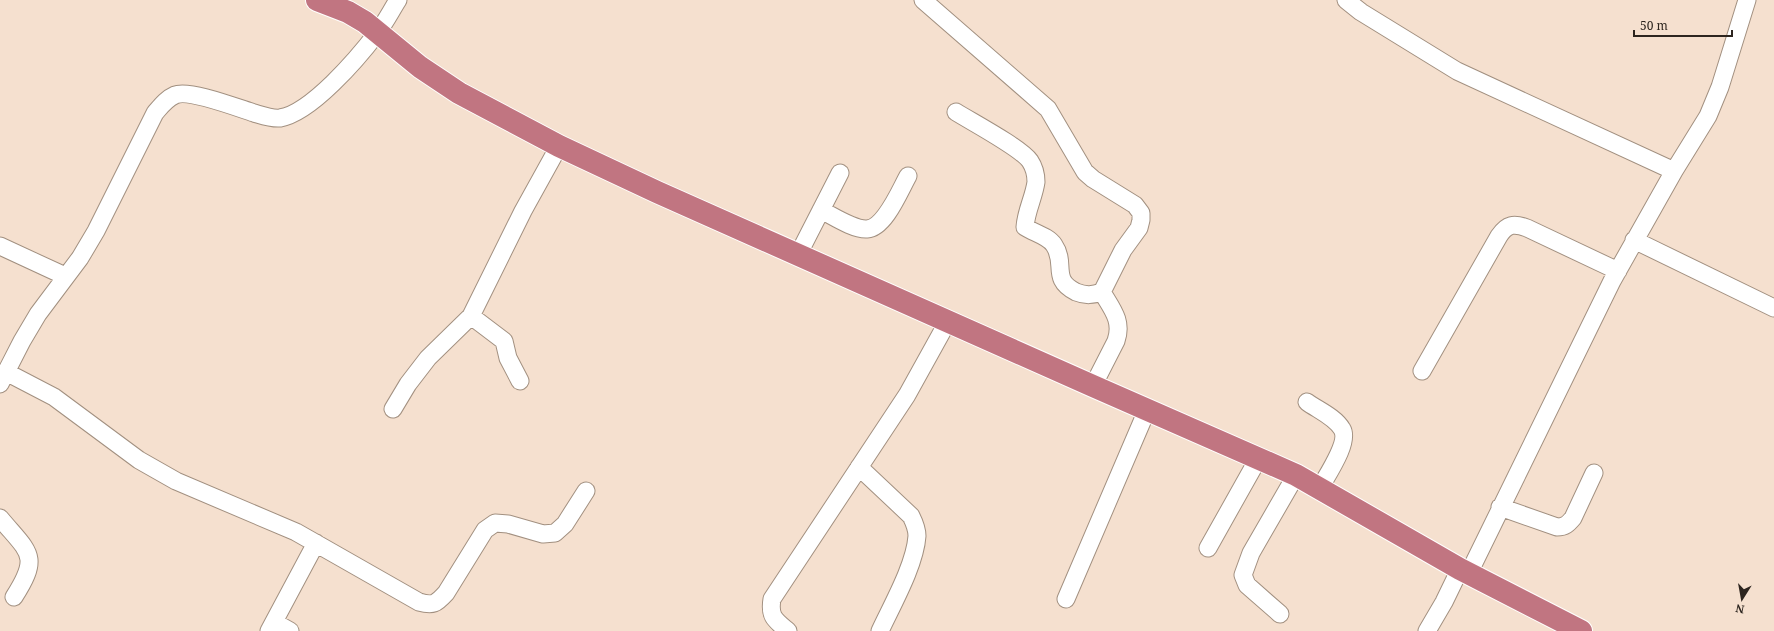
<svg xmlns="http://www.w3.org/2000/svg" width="1774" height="631" font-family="'Noto Serif',serif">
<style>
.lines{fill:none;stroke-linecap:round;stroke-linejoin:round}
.minor-casing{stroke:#a29080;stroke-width:19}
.highway-casing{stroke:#fff;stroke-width:24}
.minor{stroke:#fff;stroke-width:17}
.highway{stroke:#c17581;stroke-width:22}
</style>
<rect width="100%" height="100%" fill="#f5e0cf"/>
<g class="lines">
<defs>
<path id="minor" d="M 923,0 L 1048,109 L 1085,172 L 1093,179 L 1135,205 L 1141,213 L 1141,220 L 1139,228 L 1123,250 L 1102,292
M 1346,0 L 1361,12 L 1457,71 L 1674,171
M 956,112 C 972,122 1021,148 1030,161 C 1034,167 1036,175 1036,182 C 1034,197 1026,211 1025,227 C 1034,233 1048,236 1054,245 C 1067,264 1050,279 1076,292 C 1086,296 1093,295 1102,292 C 1112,309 1123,321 1116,341 L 1093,386
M 821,210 C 833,216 854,230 867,229 C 885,228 900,190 908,176
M 1634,240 L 1774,308
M 0,246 L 65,276
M 798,255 L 840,173
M 471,316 L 504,341 L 508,358 L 520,381
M 1422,371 L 1499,236 C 1507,224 1514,223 1527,228 L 1618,271
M 6,372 L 54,397 L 139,460 L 176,481 L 296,532 L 419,602 C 433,606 436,604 446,593 L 485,530 L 495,523 L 508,524 L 543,534 L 555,533 L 565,524 L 586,491
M 0,384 L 22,341 L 38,314 L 80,258 L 96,231 L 155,113 C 161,106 166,99 175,95 C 189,89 238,108 254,113 C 261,115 272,119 280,118 C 311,113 358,58 377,33 C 385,23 391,11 398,0
M 1307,402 C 1318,410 1335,417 1342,429 C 1350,442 1327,475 1320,488
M 393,409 L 408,384 L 428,358 L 471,316 L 523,211 L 559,146
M 859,467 L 911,516 C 914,522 917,529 917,536 C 915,565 892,605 880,631
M 1500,507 L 1557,527 C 1565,527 1568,524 1573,518 L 1594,473
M 0,518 C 29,553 41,555 14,597
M 1208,548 L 1258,459
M 1469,573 L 1612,281 L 1674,171 L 1708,116 L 1720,87 L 1747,0
M 1066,599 L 1147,410
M 1280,614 L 1247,585 L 1243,575 L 1251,553 L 1296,475
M 274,622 L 290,631
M 269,631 L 316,543
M 788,631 C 775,620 769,617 772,599 L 907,395 L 948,321
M 1427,631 L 1444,602 L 1460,569"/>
<path id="highway" d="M 317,0 L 348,12 L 365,22 L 420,67 L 459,93 L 559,146 L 657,192 L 1093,386 L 1296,475 L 1460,569 L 1581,631"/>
</defs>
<use href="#minor" class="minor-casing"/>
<use href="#highway" class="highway-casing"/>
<use href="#minor" class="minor"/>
<use href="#highway" class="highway"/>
</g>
<g transform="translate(1742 599) rotate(191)" stroke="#f5e0cf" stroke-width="3" paint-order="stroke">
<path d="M0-3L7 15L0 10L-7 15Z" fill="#2d251f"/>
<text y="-6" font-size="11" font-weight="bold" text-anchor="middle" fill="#2d251f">N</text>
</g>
<path d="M1634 30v6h98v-6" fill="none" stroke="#2d251f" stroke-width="2"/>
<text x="1640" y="30" font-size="12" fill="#2d251f" stroke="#f5e0cf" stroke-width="3" paint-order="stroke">50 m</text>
</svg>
